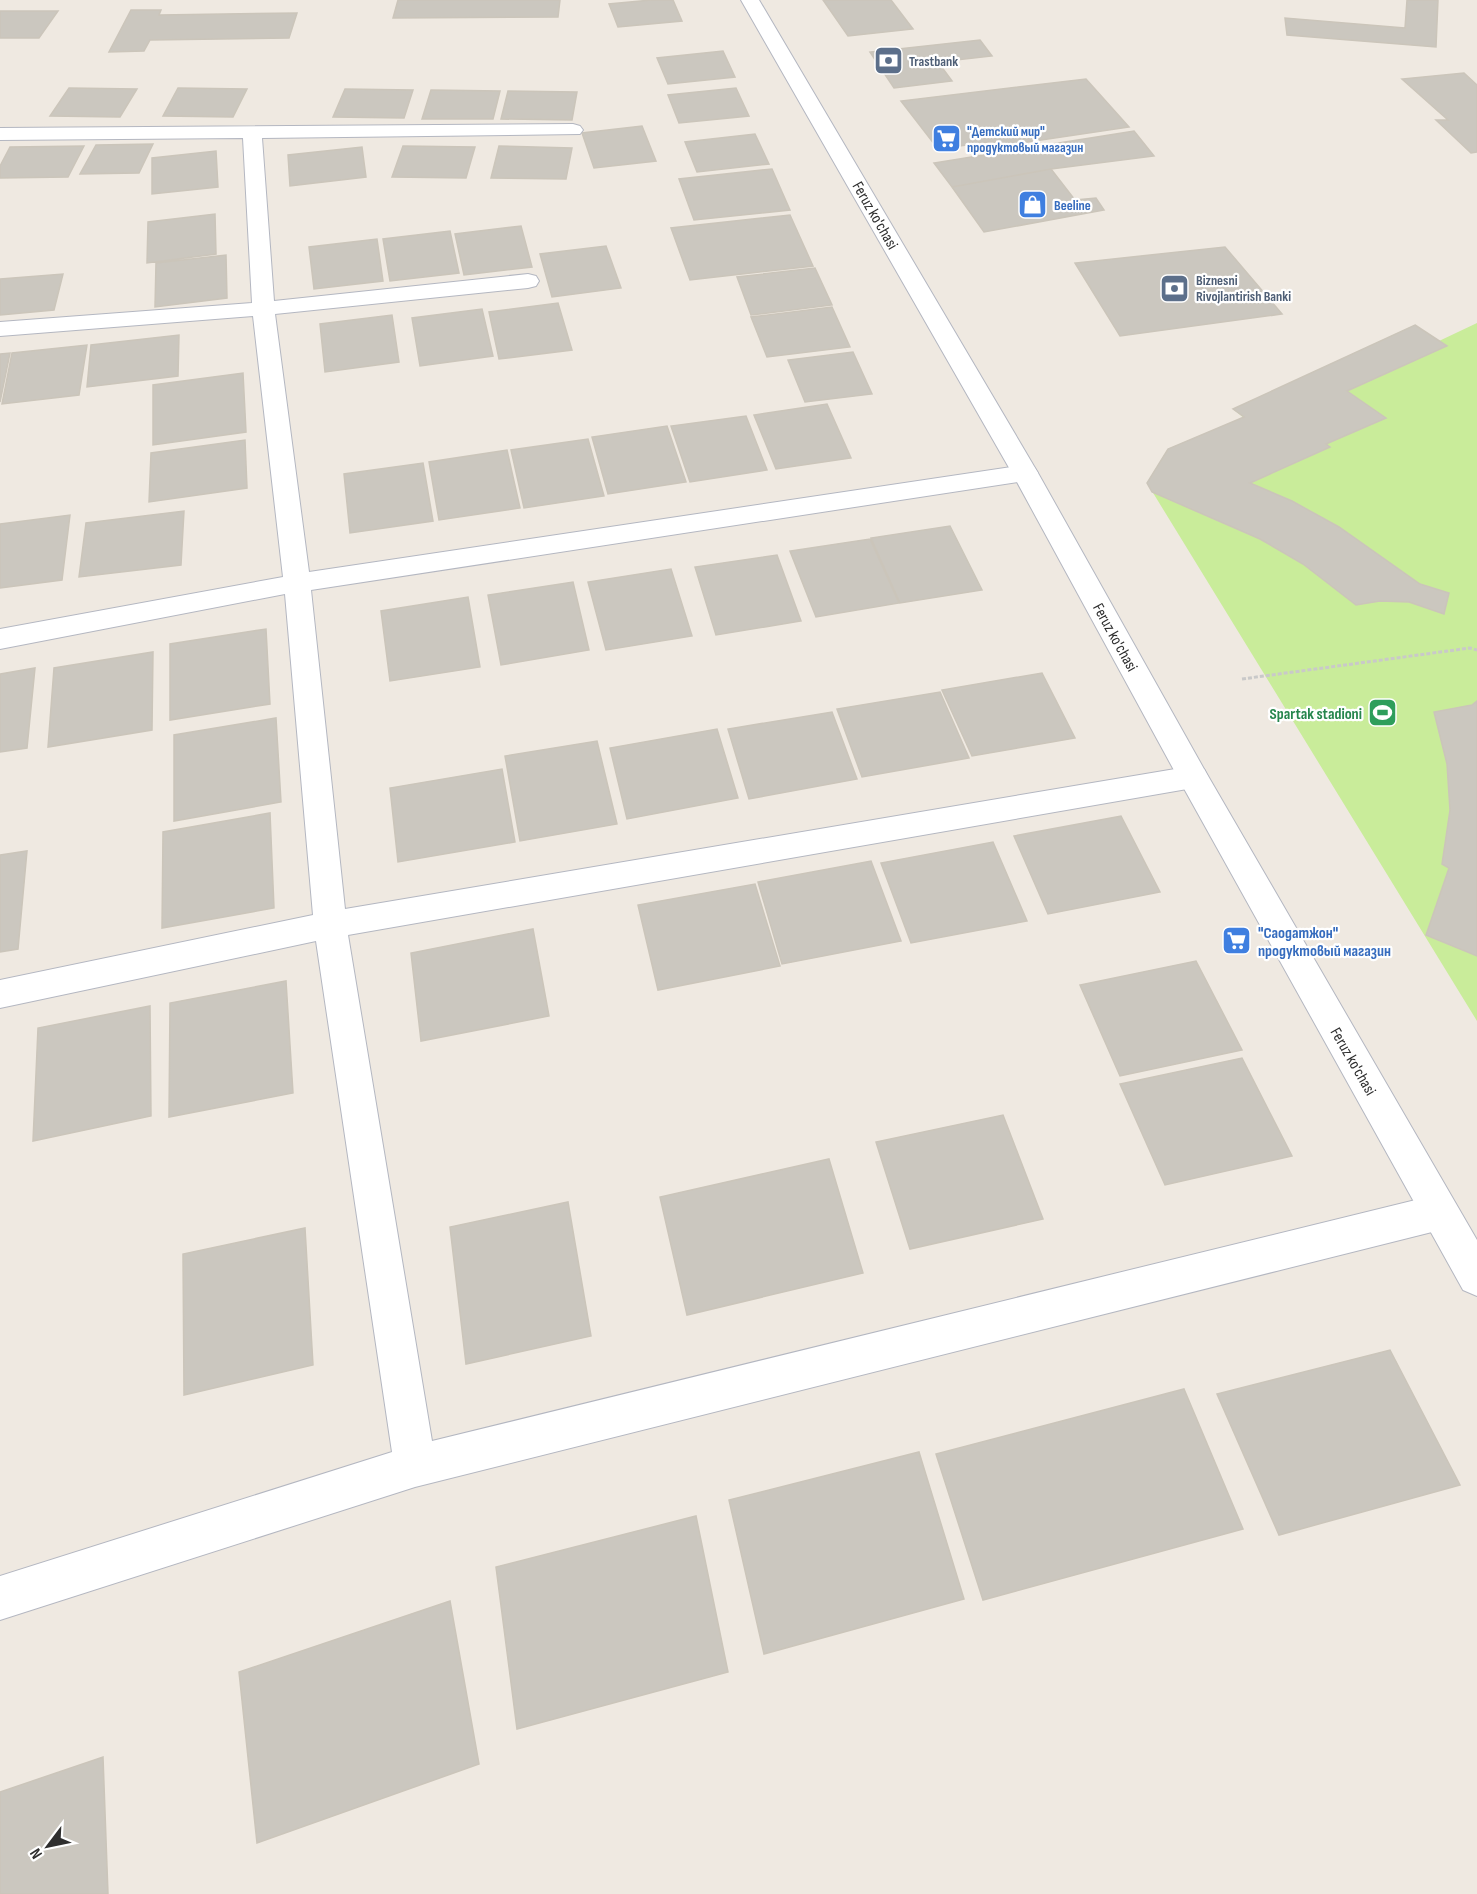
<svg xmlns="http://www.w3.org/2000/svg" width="1477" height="1894" font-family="'Sofia Sans Condensed',sans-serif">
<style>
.pitch{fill:#c9ec9a}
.building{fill:#cbc7bf;stroke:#cbc5ba;stroke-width:1.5}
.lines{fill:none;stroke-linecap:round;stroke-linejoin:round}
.minor-casing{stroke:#b4b7c1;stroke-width:2}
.secondary-casing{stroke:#b4b7c1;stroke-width:2}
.path{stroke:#c9c9c9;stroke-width:3;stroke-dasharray:4 2;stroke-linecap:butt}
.minor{fill:#fff;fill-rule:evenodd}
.secondary{fill:#fff;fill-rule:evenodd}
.labels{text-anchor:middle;stroke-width:4.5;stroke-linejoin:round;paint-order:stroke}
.far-service-label{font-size:14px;font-weight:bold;fill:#4e5e75;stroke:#fff;text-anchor:start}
.far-shop-label{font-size:14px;font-weight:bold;fill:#366cbe;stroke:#fff;text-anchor:start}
.street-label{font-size:16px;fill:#2e2e2e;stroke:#fff}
.leisure-label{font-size:16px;font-weight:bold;fill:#27864d;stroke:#fff;text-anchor:end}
.shop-label{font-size:16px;font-weight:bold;fill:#366cbe;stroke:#fff;text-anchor:start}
</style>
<rect width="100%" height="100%" fill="#efe9e1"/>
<path class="pitch" d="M 1477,323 L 1477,1021 L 1147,483 L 1168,449 L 1244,418 L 1233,409 L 1415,325 L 1439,341 Z"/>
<path class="building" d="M 398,0 L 560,0 L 558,17 L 393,18 Z
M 651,0 L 673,0 L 682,21 L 618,27 L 609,4 Z
M 823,0 L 891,0 L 913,29 L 848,36 Z
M 1407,0 L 1438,0 L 1436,47 L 1287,35 L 1285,18 L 1405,28 Z
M 131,10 L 161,10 L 159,15 L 297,13 L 289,38 L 150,40 L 144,51 L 109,52 Z
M 0,11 L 58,11 L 39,38 L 0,38 Z
M 980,40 L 992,56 L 938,62 L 952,81 L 894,88 L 870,52 Z
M 723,51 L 735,77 L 668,84 L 657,58 Z
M 1464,73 L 1477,85 L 1477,152 L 1471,153 L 1436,120 L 1448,120 L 1402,79 Z
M 1086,79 L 1129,127 L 994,147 L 988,142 L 938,149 L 901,101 Z
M 69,88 L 137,89 L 120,117 L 50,116 Z
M 178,88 L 247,89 L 233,117 L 163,116 Z
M 736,88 L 749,116 L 679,123 L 668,95 Z
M 345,89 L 413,90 L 404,118 L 333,117 Z
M 431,90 L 500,91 L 493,119 L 422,119 Z
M 508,91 L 577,92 L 572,120 L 501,119 Z
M 642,126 L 656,161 L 594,168 L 582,133 Z
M 1134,131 L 1154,156 L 1051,169 L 952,187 L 934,163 Z
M 755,134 L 769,164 L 697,172 L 685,142 Z
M 153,144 L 139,173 L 80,174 L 96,145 Z
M 84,146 L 68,177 L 0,178 L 0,166 L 10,147 Z
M 403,146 L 475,147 L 466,178 L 392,177 Z
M 499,146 L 572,148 L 566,179 L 491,178 Z
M 362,147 L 366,177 L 290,186 L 288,155 Z
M 216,151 L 218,187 L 152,194 L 152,158 Z
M 772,169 L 790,210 L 694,220 L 679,179 Z
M 1051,169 L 1075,200 L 1096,198 L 1104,210 L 984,232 L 952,187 Z
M 215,214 L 216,254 L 147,263 L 148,222 Z
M 790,215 L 813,266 L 690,280 L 671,228 Z
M 521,226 L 532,267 L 464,275 L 455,234 Z
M 450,231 L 459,273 L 390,281 L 383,239 Z
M 377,239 L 383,281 L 314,289 L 309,247 Z
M 606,246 L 621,288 L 552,297 L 540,254 Z
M 1225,247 L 1282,314 L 1120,336 L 1075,263 Z
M 226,255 L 227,298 L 155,307 L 156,263 Z
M 815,268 L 832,305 L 751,315 L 737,277 Z
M 63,274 L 54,310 L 0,315 L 0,279 Z
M 558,303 L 572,350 L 499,359 L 489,312 Z
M 832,307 L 850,347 L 767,357 L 751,317 Z
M 482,309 L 493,356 L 420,366 L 412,318 Z
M 392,315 L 399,362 L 325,372 L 320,324 Z
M 1415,325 L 1447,346 L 1347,391 L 1386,418 L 1326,444 L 1330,447 L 1250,483 L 1292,501 L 1339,527 L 1420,584 L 1449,593 L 1444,614 L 1409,602 L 1380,601 L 1356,605 L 1303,564 L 1260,539 L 1152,492 L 1147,483 L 1168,449 L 1244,417 L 1233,409 Z
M 179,335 L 178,376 L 87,387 L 91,345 Z
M 87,345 L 79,395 L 2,404 L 12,353 Z
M 853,352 L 872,394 L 805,402 L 788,360 Z
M 10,353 L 0,402 L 0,354 Z
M 243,373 L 246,432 L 153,445 L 153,385 Z
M 827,404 L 851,458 L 776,469 L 754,415 Z
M 746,416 L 767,470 L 690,482 L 671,426 Z
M 667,426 L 686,482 L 608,494 L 592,437 Z
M 588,439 L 604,496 L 524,508 L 511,450 Z
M 245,440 L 247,488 L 149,502 L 151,453 Z
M 507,450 L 520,508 L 439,520 L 429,462 Z
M 423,463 L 433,521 L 350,533 L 344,474 Z
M 184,511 L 181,565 L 79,577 L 86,523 Z
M 70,515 L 62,580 L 0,588 L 0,524 Z
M 950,526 L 982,590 L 900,603 L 871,538 Z
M 870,539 L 899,603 L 816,617 L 790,551 Z
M 777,555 L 801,621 L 716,635 L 695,567 Z
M 671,569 L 692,636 L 606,650 L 588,582 Z
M 573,582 L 589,650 L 501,665 L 488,595 Z
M 468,597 L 480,667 L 390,681 L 381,611 Z
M 266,629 L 270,704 L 170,720 L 170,644 Z
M 153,652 L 152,730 L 48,747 L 54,668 Z
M 35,668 L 27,748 L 0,752 L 0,674 Z
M 1042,673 L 1075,738 L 972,756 L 942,690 Z
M 940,692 L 969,758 L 862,777 L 837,709 Z
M 1477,701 L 1477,956 L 1426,935 L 1449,868 L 1442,864 L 1450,810 L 1447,764 L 1434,712 L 1472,705 Z
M 832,712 L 857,779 L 749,799 L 728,729 Z
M 276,718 L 281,802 L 174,821 L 174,735 Z
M 717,729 L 738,798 L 627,819 L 610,748 Z
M 597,741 L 617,824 L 520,841 L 505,756 Z
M 502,769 L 515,842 L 398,862 L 390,788 Z
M 270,813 L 274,908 L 162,928 L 163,832 Z
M 1121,816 L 1160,892 L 1048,914 L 1014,836 Z
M 993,842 L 1027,921 L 911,943 L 881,863 Z
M 27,851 L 18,949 L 0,952 L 0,855 Z
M 871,861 L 901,941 L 782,964 L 758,882 Z
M 755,884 L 780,966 L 658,990 L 638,905 Z
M 533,929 L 549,1016 L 421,1041 L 411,953 Z
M 1196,961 L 1242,1050 L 1120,1076 L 1080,985 Z
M 286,981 L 293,1093 L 169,1117 L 170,1003 Z
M 150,1006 L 151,1116 L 33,1141 L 38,1028 Z
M 1242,1058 L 1292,1156 L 1165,1185 L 1120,1084 Z
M 1003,1115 L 1043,1219 L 910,1249 L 876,1142 Z
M 829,1159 L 863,1273 L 687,1315 L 660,1197 Z
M 568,1202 L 591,1336 L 466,1364 L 450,1227 Z
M 305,1228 L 313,1365 L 184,1395 L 183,1254 Z
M 1390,1350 L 1460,1485 L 1279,1535 L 1217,1394 Z
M 1184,1389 L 1243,1529 L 983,1600 L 936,1454 Z
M 919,1452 L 964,1599 L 764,1654 L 729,1500 Z
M 696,1516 L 728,1672 L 517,1729 L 496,1567 Z
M 450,1601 L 479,1764 L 257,1843 L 239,1672 Z
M 103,1757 L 108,1894 L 0,1894 L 0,1792 Z"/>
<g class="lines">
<defs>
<path id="minor" d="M 573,124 L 580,126 L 583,130 L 580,134 L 262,138 L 274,301 L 528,274 L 536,276 L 539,281 L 536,286 L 528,288 L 275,314 L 309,572 L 1025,465 L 1034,467 L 1038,473 L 1034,479 L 1025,481 L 311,590 L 345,909 L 1193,766 L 1204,769 L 1208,777 L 1204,785 L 1193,788 L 348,935 L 432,1441 L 1440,1194 L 1453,1200 L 1459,1212 L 1453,1224 L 1440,1230 L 415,1487 L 0,1620 L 0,1576 L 392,1452 L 316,941 L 0,1008 L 0,980 L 313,915 L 285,594 L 0,649 L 0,629 L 283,577 L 253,316 L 0,336 L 0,322 L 252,303 L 243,138 L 0,140 L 0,128 Z"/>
<path id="secondary" d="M 741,0 L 759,0 L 1038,473 L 1204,769 L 1477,1240 L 1477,1296 L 1463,1290 L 1182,785 L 1012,473 Z"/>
</defs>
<use href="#minor" class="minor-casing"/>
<use href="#secondary" class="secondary-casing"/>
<path class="path" d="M 1242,679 L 1470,648 L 1477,650"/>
<use href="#minor" class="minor"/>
<use href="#secondary" class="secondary"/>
</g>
<defs>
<symbol id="bank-square" viewBox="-11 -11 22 22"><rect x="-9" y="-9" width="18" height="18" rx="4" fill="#5c6f8a" stroke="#fff"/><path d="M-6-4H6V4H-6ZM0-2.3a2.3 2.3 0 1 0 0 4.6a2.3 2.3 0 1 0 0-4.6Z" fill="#fff"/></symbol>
<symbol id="supermarket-square" viewBox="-11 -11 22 22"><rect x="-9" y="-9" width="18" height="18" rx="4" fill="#3f7fe0" stroke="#fff"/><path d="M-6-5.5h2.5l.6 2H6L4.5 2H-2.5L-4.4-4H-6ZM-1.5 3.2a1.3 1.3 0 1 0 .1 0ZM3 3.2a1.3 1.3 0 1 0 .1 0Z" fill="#fff"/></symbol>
<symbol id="shop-square" viewBox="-11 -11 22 22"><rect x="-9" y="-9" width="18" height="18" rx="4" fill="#3f7fe0" stroke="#fff"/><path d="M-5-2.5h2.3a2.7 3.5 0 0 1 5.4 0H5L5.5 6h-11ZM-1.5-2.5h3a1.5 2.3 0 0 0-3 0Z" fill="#fff"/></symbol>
<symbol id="stadium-square" viewBox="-11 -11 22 22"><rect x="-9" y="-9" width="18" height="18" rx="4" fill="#2e9e5b" stroke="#fff"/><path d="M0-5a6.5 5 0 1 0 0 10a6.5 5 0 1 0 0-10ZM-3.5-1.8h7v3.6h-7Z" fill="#fff"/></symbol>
</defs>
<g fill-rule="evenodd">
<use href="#bank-square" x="872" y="44" width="33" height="33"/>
<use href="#supermarket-square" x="930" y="122" width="33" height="33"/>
<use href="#shop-square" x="1016" y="188" width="33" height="33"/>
<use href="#bank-square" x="1158" y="272" width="33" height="33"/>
<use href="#stadium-square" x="1366" y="696" width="33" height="33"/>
<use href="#supermarket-square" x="1220" y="924" width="33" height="33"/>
</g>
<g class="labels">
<g class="far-service-label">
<text x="909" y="66">Trastbank</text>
<text x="1196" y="285">Biznesni<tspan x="1196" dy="16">Rivojlantirish Banki</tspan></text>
</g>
<g class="far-shop-label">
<text x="967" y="136">"Детский мир"<tspan x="967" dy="16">продуктовый магазин</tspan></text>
<text x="1054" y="210">Beeline</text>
</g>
<g class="street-label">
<text transform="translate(876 215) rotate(60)" y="6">Feruz ko'chasi</text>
<text transform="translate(1116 637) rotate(61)" y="6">Feruz ko'chasi</text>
<text transform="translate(1354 1061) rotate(60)" y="6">Feruz ko'chasi</text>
</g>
<g class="leisure-label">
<text x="1362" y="719">Spartak stadioni</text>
</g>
<g class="shop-label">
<text x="1258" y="938">"Саодатжон"<tspan x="1258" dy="18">продуктовый магазин</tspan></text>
</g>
</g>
<g transform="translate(48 1846) rotate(238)" stroke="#ffffff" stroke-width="4.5" paint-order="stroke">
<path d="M0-4.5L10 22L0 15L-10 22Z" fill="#2e2e2e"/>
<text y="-9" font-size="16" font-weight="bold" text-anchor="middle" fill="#2e2e2e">N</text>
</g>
</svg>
